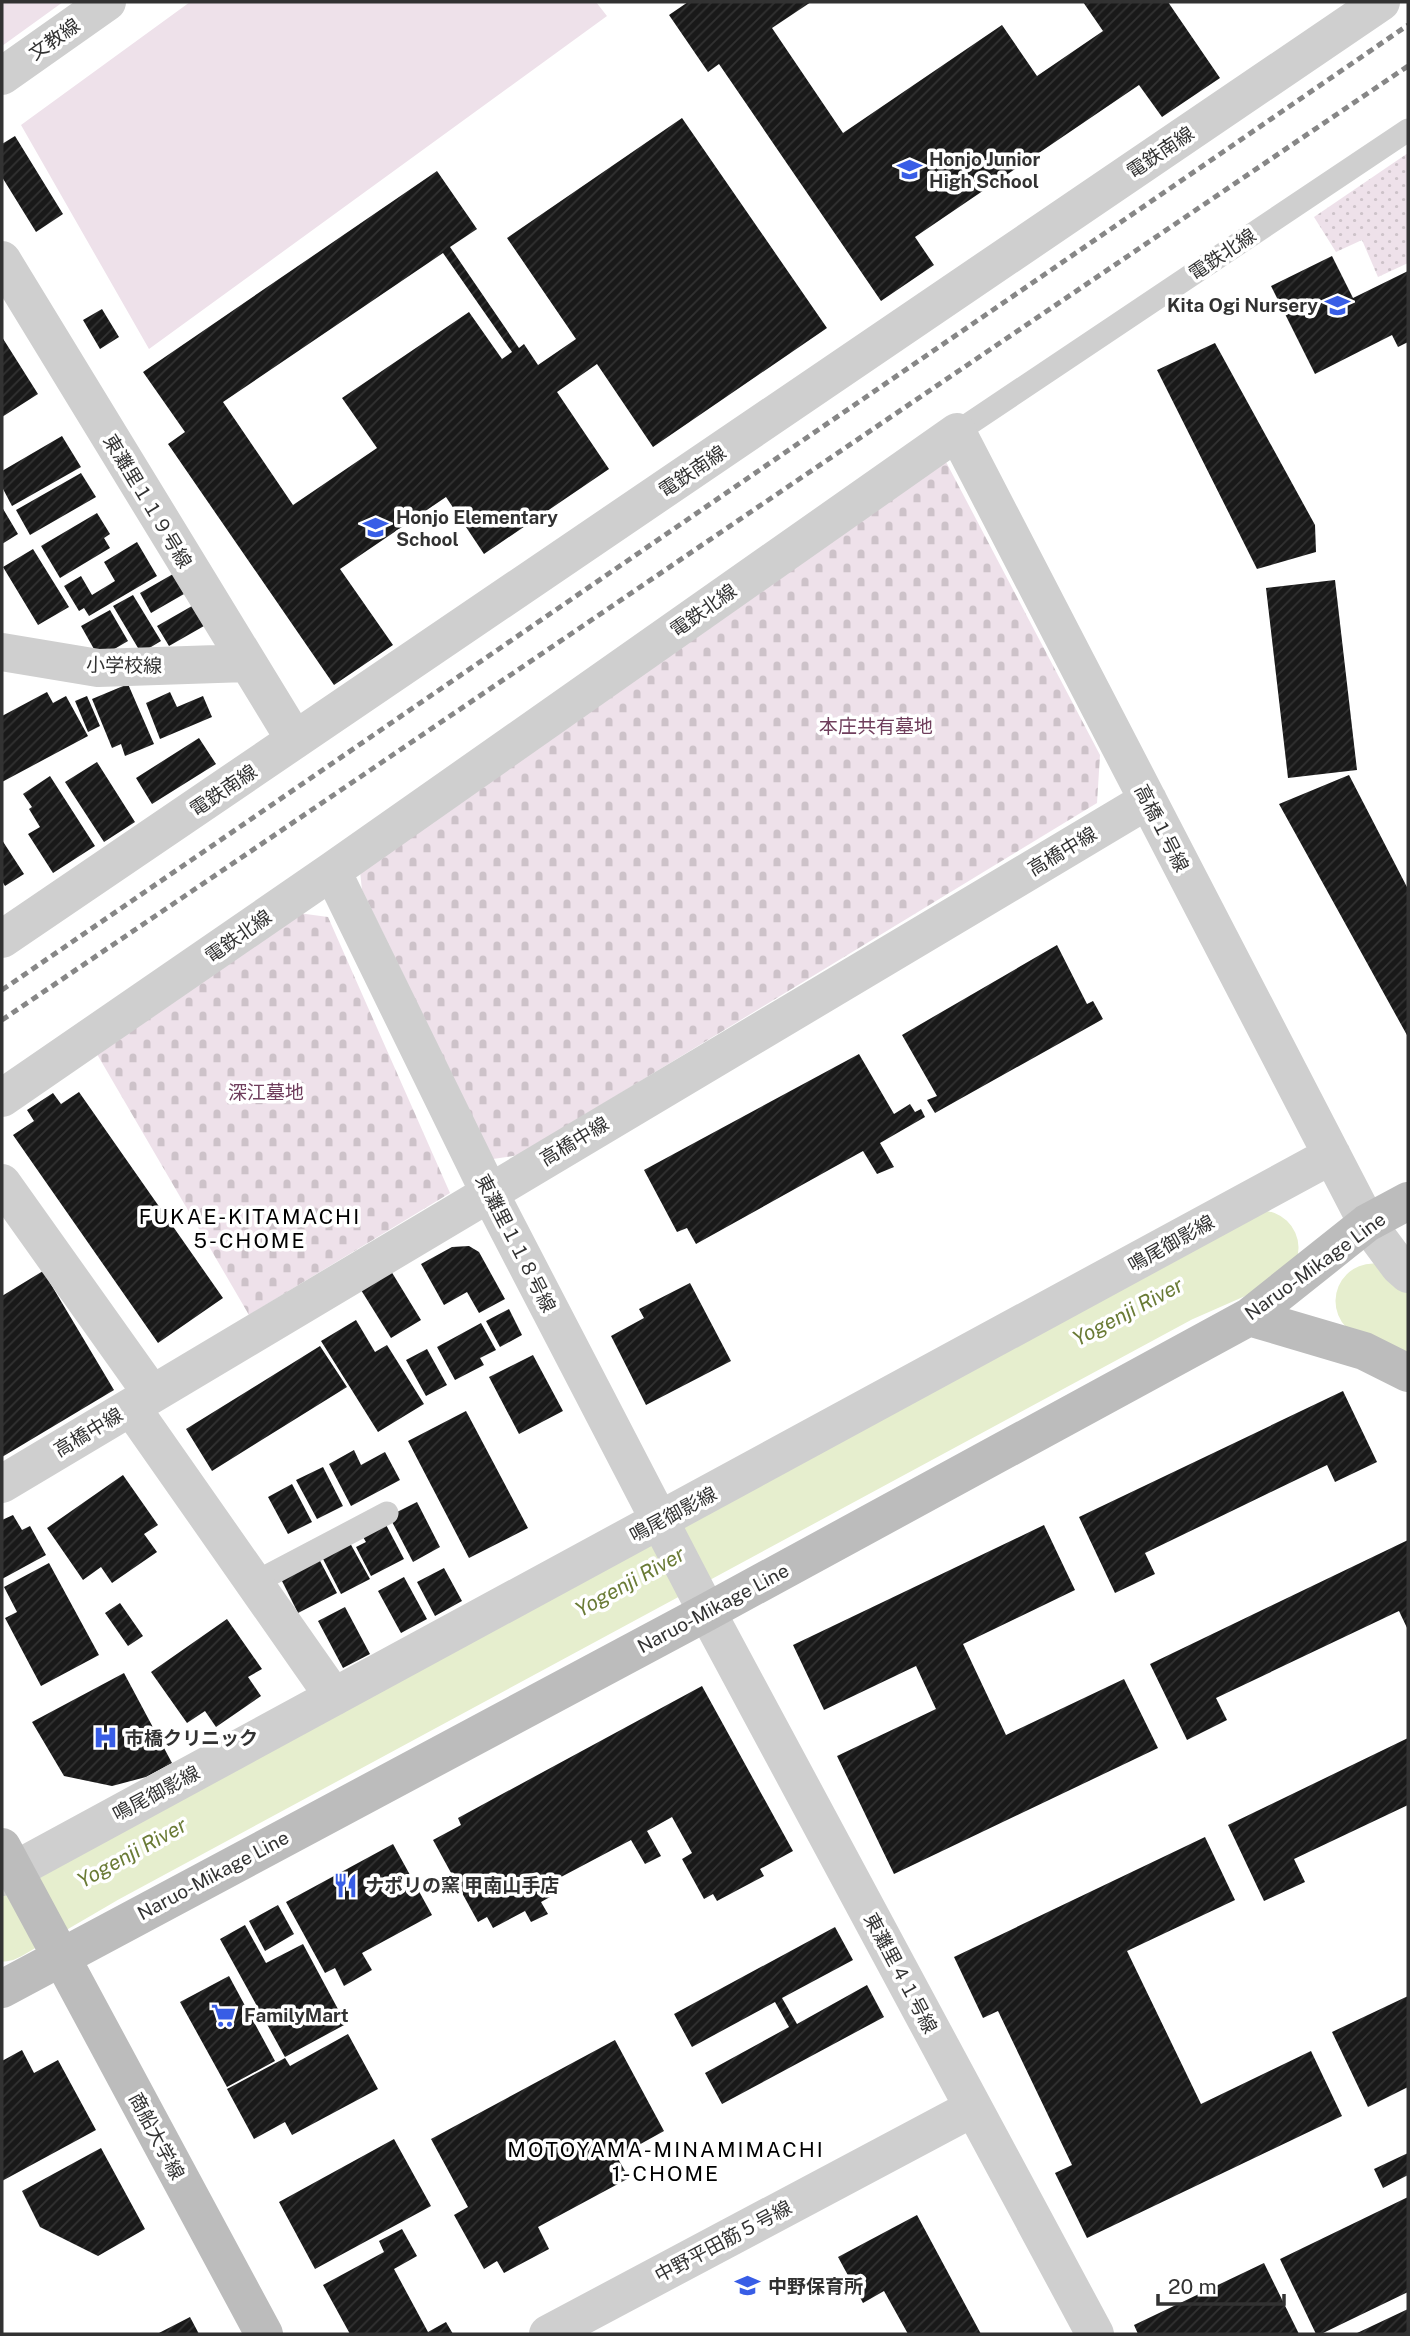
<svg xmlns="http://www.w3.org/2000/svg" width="1410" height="2336" font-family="'Public Sans','Noto Sans JP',sans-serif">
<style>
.green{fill:#eee1ea}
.cemetery{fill:url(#cemetery-stones)}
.park{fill:url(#park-dots)}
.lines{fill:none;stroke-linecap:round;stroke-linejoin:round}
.river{stroke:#e6eece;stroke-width:75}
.building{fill:url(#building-hatch);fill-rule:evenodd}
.lane{stroke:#cfcfcf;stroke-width:23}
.street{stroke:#cfcfcf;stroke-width:38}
.secondary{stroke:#bcbcbc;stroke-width:38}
.rail{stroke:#878787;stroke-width:5;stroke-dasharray:7 5;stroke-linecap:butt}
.labels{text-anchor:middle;stroke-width:7;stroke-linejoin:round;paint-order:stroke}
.street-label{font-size:19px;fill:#323232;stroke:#fff}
.poi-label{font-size:19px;font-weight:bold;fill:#323232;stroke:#fff;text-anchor:start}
.park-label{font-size:19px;fill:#6f3e5c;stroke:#fff}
.neighbourhood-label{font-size:21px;letter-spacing:2px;fill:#000;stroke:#fff}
.water-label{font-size:21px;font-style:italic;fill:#6a7b36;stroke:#fff}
</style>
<defs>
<pattern id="cemetery-stones" width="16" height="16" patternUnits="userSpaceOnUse" patternTransform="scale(1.75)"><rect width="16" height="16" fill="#eee1ea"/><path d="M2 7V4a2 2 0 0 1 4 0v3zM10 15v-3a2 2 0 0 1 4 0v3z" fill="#cdc2c9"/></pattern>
<pattern id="park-dots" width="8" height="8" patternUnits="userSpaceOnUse" patternTransform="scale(1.75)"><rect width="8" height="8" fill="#eee1ea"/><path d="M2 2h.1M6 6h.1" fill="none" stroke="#cdc2c9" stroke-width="1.8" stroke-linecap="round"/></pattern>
<pattern id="building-hatch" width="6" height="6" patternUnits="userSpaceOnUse" patternTransform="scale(1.75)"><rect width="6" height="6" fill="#191919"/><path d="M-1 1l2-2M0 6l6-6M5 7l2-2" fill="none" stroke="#323232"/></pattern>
</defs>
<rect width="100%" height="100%" fill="#fff"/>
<path class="green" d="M 2,2 L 63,2 L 2,46 Z
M 190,2 L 596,2 L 607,16 L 149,349 L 21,125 Z"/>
<path class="cemetery" d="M 945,460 L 1100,755 L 1097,803 L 519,1155 L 493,1159 L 362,890 L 359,862 Z
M 291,912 L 328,917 L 450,1193 L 249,1315 L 94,1049 Z"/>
<path class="park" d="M 1408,153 L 1408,263 L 1378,277 L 1362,240 L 1336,252 L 1314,217 Z"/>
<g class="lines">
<path class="river" d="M 1373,1301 L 1408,1316
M 2,1924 L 98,1868 L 1175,1286 L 1261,1248"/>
</g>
<path class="building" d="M 688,2 L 811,2 L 772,28 L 843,133 L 1002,25 L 1037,76 L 1103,31 L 1083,2 L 1168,2 L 1220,78 L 1162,117 L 1139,85 L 915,237 L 934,265 L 881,301 L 719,64 L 708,72 L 669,15 Z
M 682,118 L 827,328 L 653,447 L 597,364 L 557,392 L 609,469 L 484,554 L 446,497 L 340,569 L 393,645 L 334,685 L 168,444 L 185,432 L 143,372 L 437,171 L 477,229 L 450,247 L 519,348 L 524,344 L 538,365 L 576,339 L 507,238 ZM 443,253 L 512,352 L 502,359 L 469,312 L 342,398 L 377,448 L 293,505 L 223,402 Z
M 15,136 L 63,214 L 36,232 L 2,177 L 2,144 Z
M 1332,256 L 1353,298 L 1408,271 L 1408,342 L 1398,347 L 1392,335 L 1315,374 L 1271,286 Z
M 102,309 L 119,337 L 100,349 L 83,320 Z
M 2,337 L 38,394 L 2,417 Z
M 1215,343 L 1315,525 L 1316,552 L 1257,569 L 1157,370 Z
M 62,436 L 81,467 L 12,506 L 2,487 L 2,471 Z
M 81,473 L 96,497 L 30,535 L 16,510 Z
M 2,507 L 18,534 L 2,544 Z
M 97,513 L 110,534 L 104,538 L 110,548 L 60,578 L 41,546 Z
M 137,542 L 157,576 L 89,616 L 84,608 L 79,611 L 64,586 L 81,576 L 92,595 L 115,581 L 104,562 Z
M 33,549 L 69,607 L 38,625 L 3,567 Z
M 173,574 L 184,594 L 151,613 L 140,593 Z
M 1335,580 L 1357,770 L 1288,778 L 1266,588 Z
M 133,595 L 161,641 L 141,653 L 113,606 Z
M 192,606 L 204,626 L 169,646 L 157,626 Z
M 110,610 L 128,641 L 99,658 L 81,626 Z
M 128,684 L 154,744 L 125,756 L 121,744 L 112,748 L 92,699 Z
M 47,692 L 53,703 L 66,696 L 88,736 L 2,782 L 2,716 Z
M 170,692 L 177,707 L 203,696 L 212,717 L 160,739 L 146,703 Z
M 87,696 L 100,726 L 88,732 L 75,701 Z
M 199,738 L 216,764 L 152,804 L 136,778 Z
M 97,762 L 135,822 L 104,842 L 65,782 Z
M 1349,775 L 1408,889 L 1408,1037 L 1279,804 Z
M 50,776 L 95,846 L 53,873 L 28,834 L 40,827 L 29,809 L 32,807 L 23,794 Z
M 2,840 L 24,874 L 5,886 L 2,881 Z
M 1057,945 L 1087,1004 L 1093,1001 L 1103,1019 L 935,1113 L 927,1100 L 937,1096 L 902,1035 Z
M 859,1054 L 894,1114 L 910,1104 L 915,1112 L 921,1109 L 925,1117 L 880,1143 L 894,1167 L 877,1174 L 863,1151 L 696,1244 L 687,1228 L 677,1232 L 644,1170 Z
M 79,1092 L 223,1298 L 158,1343 L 13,1135 L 34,1121 L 27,1110 L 53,1093 L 61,1104 Z
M 469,1246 L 479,1252 L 505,1299 L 479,1313 L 467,1292 L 444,1305 L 421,1264 L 452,1247 Z
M 43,1271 L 114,1390 L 2,1457 L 2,1296 Z
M 391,1271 L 421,1320 L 391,1338 L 361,1290 Z
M 690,1283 L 731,1361 L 646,1405 L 611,1336 L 644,1318 L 639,1309 Z
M 509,1309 L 522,1335 L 500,1347 L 486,1321 Z
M 356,1320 L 375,1352 L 387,1345 L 424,1404 L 378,1432 L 321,1341 Z
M 481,1323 L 496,1350 L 480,1358 L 484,1365 L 455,1380 L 437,1347 Z
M 320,1346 L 347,1387 L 212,1471 L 186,1429 Z
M 427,1349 L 447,1385 L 426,1396 L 406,1360 Z
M 533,1355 L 563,1411 L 519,1434 L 489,1377 Z
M 1343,1391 L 1377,1462 L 1335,1482 L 1327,1465 L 1145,1553 L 1155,1574 L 1115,1593 L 1079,1517 Z
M 466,1411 L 528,1528 L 469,1558 L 408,1441 Z
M 354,1450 L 361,1465 L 385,1452 L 400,1480 L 351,1506 L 329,1464 Z
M 323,1467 L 343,1506 L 317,1519 L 296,1480 Z
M 123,1475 L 158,1525 L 144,1534 L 157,1552 L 112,1583 L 101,1567 L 83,1580 L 47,1528 Z
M 292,1484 L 312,1522 L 288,1534 L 268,1497 Z
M 417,1502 L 440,1547 L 413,1562 L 389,1516 Z
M 13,1515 L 22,1530 L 30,1526 L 46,1555 L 2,1579 L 2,1520 Z
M 383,1519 L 404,1559 L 371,1576 L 356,1547 L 366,1542 L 360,1532 Z
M 1044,1525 L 1075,1590 L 963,1644 L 1006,1735 L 1124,1679 L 1158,1748 L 894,1874 L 837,1756 L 936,1709 L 916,1666 L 824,1710 L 793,1645 Z
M 1408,1540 L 1408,1630 L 1399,1611 L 1216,1698 L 1227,1720 L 1187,1740 L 1150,1664 Z
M 350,1543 L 370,1579 L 341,1594 L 322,1557 Z
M 319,1559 L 337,1593 L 298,1613 L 281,1579 Z
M 49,1563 L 99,1655 L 41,1686 L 5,1618 L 17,1612 L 4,1587 Z
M 444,1568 L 462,1601 L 435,1616 L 417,1582 Z
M 404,1577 L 427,1619 L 401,1633 L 378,1591 Z
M 120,1603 L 143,1636 L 128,1646 L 105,1613 Z
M 345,1607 L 370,1654 L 343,1668 L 318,1621 Z
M 227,1619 L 262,1669 L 248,1677 L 261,1696 L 216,1727 L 205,1711 L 187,1723 L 151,1672 Z
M 124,1673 L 172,1763 L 146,1777 L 112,1786 L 64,1776 L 32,1722 Z
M 702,1686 L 793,1851 L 760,1869 L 764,1876 L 717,1901 L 713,1894 L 704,1899 L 682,1859 L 692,1853 L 672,1817 L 647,1831 L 661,1856 L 645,1864 L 631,1840 L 544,1886 L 550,1897 L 541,1902 L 548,1914 L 531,1922 L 525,1911 L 493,1928 L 487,1917 L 478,1922 L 433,1840 L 461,1825 L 458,1818 Z
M 1408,1738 L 1408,1805 L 1294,1859 L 1305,1882 L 1264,1901 L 1228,1825 Z
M 1205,1837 L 1235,1900 L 1127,1951 L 1201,2104 L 1311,2051 L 1342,2116 L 1087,2238 L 1055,2173 L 1072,2165 L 998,2011 L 983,2018 L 954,1957 Z
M 393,1844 L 432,1915 L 362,1953 L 372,1970 L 344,1986 L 335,1968 L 325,1973 L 286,1902 Z
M 278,1905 L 294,1934 L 265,1951 L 249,1921 Z
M 245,1925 L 266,1963 L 303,1944 L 346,2024 L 285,2057 L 220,1939 Z
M 835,1927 L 853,1960 L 782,1998 L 797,2024 L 867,1985 L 884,2017 L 722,2104 L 705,2073 L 789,2027 L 775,2002 L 692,2047 L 674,2014 Z
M 229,1976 L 275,2061 L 227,2087 L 180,2002 Z
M 1408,1996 L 1408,2087 L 1368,2107 L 1332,2032 Z
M 348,2034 L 378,2089 L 292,2135 L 285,2122 L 254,2139 L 227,2089 L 285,2058 L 290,2066 Z
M 615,2040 L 664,2131 L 617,2157 L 629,2178 L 538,2227 L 549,2249 L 504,2273 L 497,2261 L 484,2269 L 454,2215 L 468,2207 L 431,2139 Z
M 22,2050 L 34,2073 L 58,2060 L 96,2130 L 2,2181 L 2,2061 Z
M 394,2139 L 431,2206 L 315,2269 L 279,2202 Z
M 101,2148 L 145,2229 L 98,2256 L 40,2227 L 22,2191 Z
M 1408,2153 L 1408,2175 L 1383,2188 L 1374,2169 Z
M 1408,2197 L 1408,2292 L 1321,2334 L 1316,2334 L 1280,2259 Z
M 917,2215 L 981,2334 L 908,2334 L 884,2291 L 863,2303 L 838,2257 Z
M 402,2229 L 417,2256 L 394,2269 L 428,2332 L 446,2322 L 453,2334 L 350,2334 L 323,2285 L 384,2252 L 379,2241 Z
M 1264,2263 L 1299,2334 L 1138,2334 L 1134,2325 Z
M 1408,2309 L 1408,2334 L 1355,2334 Z
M 190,2317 L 199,2334 L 157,2334 Z"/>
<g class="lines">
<path class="lane" d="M 957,432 L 1408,130
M 254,1583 L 387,1513"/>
<path class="street" d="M 2,76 L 107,2
M 2,260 L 295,740
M 2,652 L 98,668 L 247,663
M 332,871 L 489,1192 L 707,1612 L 1095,2334
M 2,939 L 1381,2
M 2,1098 L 332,871 L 957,432 L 1367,1223 L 1399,1266 L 1408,1274
M 2,1183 L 152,1394
M 131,1407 L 334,1697
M 2,1484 L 1148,800
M 2,1877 L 1332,1155
M 548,2334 L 973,2108"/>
<path class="secondary" d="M 1249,1317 L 1364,1351 L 1408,1373
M 2,1847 L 264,2334
M 2,1989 L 707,1612 L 1249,1317 L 1367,1223 L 1408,1201"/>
<path class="rail" d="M 2,990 L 1408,25
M 2,1020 L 1408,66"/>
</g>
<defs>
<symbol id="school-bare" viewBox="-9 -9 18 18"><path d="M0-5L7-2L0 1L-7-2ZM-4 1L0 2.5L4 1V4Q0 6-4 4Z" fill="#385de6" stroke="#fff" stroke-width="2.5" paint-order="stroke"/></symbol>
<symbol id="hospital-bare" viewBox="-9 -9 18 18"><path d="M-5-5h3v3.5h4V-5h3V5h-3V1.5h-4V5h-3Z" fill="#385de6" stroke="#fff" stroke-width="2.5" paint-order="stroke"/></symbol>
<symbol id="restaurant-bare" viewBox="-9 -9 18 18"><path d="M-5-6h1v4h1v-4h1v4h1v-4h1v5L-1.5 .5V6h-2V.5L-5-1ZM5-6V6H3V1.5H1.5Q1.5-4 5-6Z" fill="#385de6" stroke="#fff" stroke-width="2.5" paint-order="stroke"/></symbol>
<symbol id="supermarket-bare" viewBox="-9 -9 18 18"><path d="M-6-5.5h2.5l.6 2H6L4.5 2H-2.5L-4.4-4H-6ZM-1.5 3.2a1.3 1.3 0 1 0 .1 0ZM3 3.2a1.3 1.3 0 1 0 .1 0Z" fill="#385de6" stroke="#fff" stroke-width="2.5" paint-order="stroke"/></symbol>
</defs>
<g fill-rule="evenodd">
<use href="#school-bare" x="892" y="152" width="35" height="35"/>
<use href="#school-bare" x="1320" y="288" width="35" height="35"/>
<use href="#school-bare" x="358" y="510" width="35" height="35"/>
<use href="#hospital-bare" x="88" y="1720" width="35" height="35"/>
<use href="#restaurant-bare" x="328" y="1868" width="35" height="35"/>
<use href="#supermarket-bare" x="206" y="1998" width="35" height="35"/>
<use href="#school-bare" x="730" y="2268" width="35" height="35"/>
</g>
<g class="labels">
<g class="street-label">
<text transform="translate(54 39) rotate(-35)" y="7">文教線</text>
<text transform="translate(1160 152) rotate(-34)" y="7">電鉄南線</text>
<text transform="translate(1222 254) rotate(-34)" y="7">電鉄北線</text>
<text transform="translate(692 471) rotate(-34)" y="7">電鉄南線</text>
<text transform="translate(148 501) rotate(59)" y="7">東灘里１１９号線</text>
<text transform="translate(703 610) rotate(-35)" y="7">電鉄北線</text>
<text transform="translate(124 665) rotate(1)" y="7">小学校線</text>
<text transform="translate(223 790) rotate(-34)" y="7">電鉄南線</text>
<text transform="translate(1162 828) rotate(63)" y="7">高橋１号線</text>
<text transform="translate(1062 851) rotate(-31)" y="7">高橋中線</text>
<text transform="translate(238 936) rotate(-35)" y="7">電鉄北線</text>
<text transform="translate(574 1141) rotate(-31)" y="7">高橋中線</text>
<text transform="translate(516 1243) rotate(63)" y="7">東灘里１１８号線</text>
<text transform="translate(1171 1243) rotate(-29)" y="7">鳴尾御影線</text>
<text transform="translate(1315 1266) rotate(-36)" y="7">Naruo-Mikage Line</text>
<text transform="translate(88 1432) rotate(-31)" y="7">高橋中線</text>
<text transform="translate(673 1514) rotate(-28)" y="7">鳴尾御影線</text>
<text transform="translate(713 1608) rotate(-28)" y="7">Naruo-Mikage Line</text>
<text transform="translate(156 1793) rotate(-28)" y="7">鳴尾御影線</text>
<text transform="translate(213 1875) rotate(-28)" y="7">Naruo-Mikage Line</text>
<text transform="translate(901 1973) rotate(62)" y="7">東灘里４１号線</text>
<text transform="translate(157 2136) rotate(62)" y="7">商船大学線</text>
<text transform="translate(723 2241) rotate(-28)" y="7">中野平田筋５号線</text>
</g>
<g class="poi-label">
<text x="929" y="166">Honjo Junior<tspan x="929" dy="22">High School</tspan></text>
<text x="1318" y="312" text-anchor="end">Kita Ogi Nursery</text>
<text x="396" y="524">Honjo Elementary<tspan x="396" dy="22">School</tspan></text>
<text x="125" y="1745">市橋クリニック</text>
<text x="365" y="1892">ナポリの窯 甲南山手店</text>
<text x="244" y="2022">FamilyMart</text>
<text x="768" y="2293">中野保育所</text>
</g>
<g class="park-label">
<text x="876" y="733">本庄共有墓地</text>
<text x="266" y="1099">深江墓地</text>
</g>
<g class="neighbourhood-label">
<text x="250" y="1224">FUKAE-KITAMACHI<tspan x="250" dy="24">5-CHOME</tspan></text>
<text x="666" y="2157">MOTOYAMA-MINAMIMACHI<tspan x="666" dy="24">1-CHOME</tspan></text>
</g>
<g class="water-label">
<text transform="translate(1128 1312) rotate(-28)" y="7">Yogenji River</text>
<text transform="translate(630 1582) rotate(-29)" y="7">Yogenji River</text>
<text transform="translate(132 1853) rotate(-29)" y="7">Yogenji River</text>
</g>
</g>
<rect width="1410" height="2336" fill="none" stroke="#323232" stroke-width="7"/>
<path d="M1158 2294v10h126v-10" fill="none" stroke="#323232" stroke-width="3.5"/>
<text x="1168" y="2294" font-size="21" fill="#323232" stroke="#ffffff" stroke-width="5" paint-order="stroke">20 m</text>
</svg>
